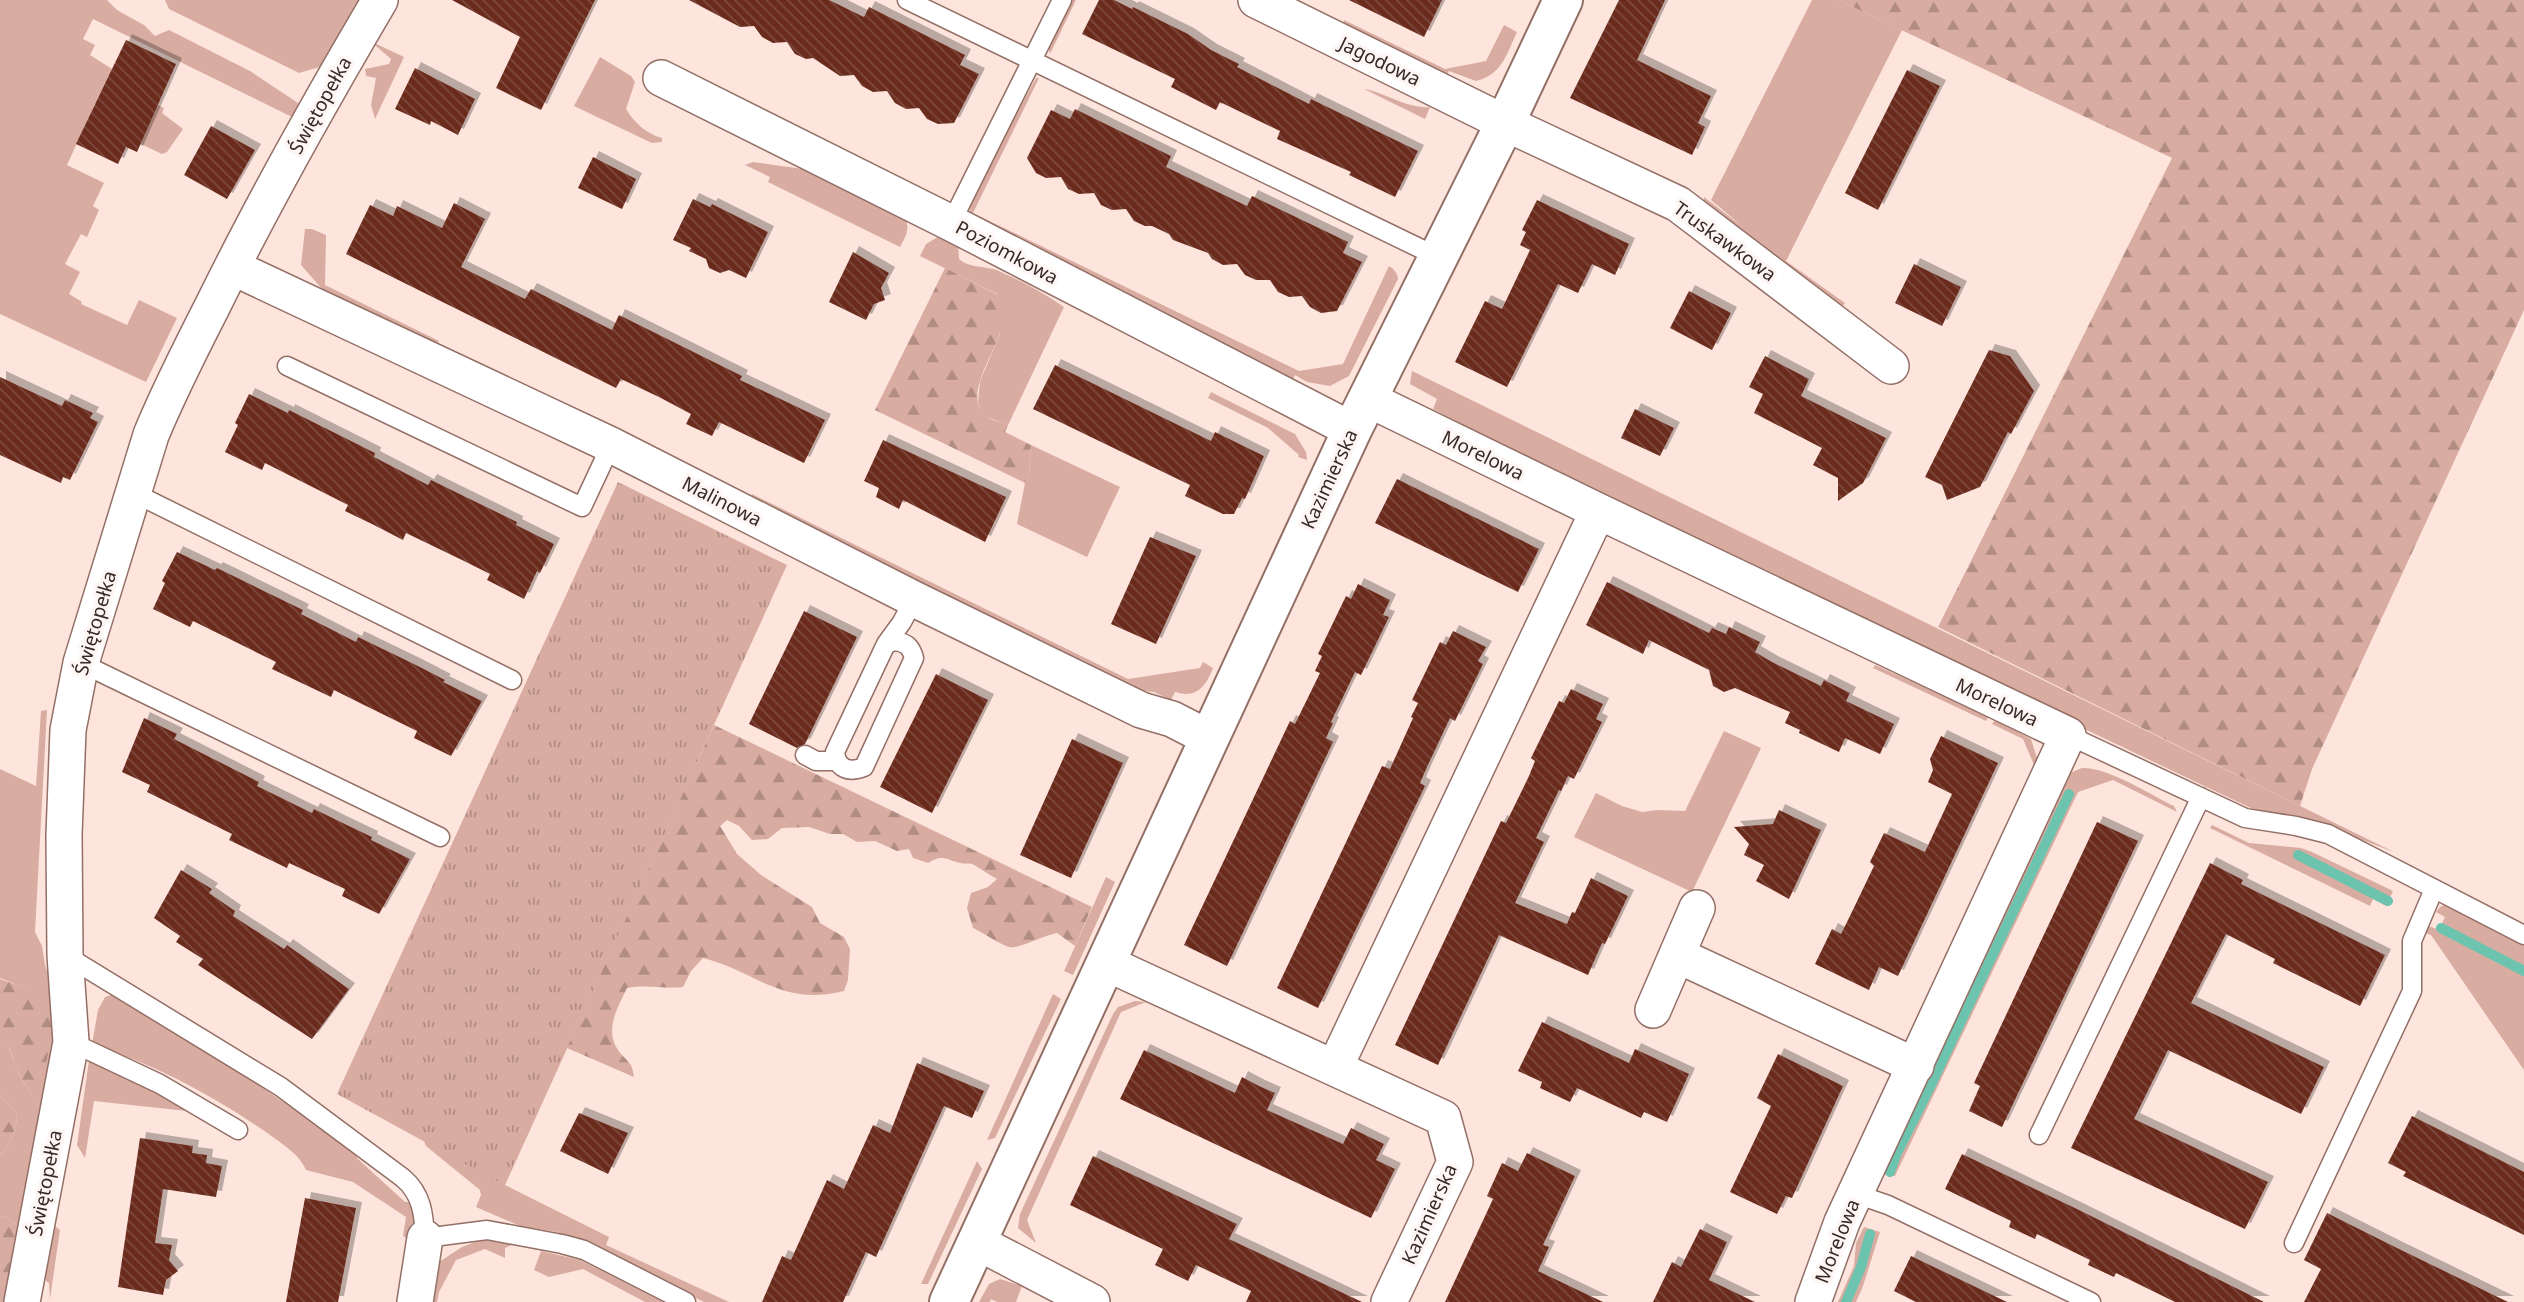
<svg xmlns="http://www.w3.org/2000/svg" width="2524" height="1302" font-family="'Noto Sans',sans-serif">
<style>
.grass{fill:#d9aca1}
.forest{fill:url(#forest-firs)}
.park{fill:url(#park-tufts)}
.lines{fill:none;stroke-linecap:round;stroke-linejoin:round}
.stream{stroke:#6cc4ae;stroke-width:10}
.building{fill:url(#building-back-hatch);filter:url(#shadow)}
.service-casing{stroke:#936f66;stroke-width:21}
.minor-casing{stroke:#936f66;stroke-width:38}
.tertiary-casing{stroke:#936f66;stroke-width:42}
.service{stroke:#fff;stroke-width:18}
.minor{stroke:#fff;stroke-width:35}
.tertiary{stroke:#fff;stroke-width:38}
.labels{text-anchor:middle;stroke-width:7;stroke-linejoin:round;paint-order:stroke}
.street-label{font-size:19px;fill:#382925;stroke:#fef6f4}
</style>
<defs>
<pattern id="forest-firs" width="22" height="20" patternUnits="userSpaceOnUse" patternTransform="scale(1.75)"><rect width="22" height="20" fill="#d9aca1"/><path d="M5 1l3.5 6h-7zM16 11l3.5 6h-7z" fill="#b18c83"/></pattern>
<pattern id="park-tufts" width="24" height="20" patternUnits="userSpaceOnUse" patternTransform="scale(1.75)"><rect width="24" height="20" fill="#d9aca1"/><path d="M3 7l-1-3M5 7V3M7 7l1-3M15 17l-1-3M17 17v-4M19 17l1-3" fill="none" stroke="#b18c83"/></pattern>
<pattern id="building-back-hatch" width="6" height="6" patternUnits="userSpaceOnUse" patternTransform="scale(1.75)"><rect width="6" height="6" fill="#6a2c1e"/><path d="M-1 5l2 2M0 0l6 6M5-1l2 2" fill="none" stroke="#7c493e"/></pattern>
<filter id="shadow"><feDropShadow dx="6" dy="-6" stdDeviation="0" flood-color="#0004"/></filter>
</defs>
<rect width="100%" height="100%" fill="#fde5de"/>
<path class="grass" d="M 0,0 L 107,0 L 117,10 L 144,25 L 155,36 L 169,30 L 250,71 L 298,103 L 301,112 L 294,118 L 93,19 L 83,39 L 95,45 L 90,55 L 123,76 L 128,89 L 164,108 L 162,113 L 183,129 L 167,152 L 162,154 L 141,144 L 147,128 L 95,104 L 67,165 L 104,183 L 93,206 L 99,210 L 87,237 L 81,234 L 65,264 L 80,272 L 69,294 L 82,302 L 81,304 L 127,325 L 139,300 L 177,318 L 146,382 L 0,314 Z
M 165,0 L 364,0 L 323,66 L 299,73 L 169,9 Z
M 1071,0 L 1076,0 L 1050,54 L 1048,47 Z
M 1812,0 L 1838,0 L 1902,30 L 1786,261 L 1845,303 L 1839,312 L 1703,206 L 1704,197 L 1743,227 L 1711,200 Z
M 1344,20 L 1445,69 L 1486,61 L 1504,25 L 1517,32 C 1507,53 1502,75 1476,81 L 1449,71 L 1444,82 L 1343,27 Z
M 370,41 L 404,57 L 375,119 L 371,105 L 376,78 L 366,76 L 365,69 L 389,64 L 391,59 Z
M 600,57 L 631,76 L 635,82 L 626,109 C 634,122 646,134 662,138 L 662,142 L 652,143 L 574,106 Z
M 1036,78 L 1039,78 L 973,213 L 1299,371 L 1343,364 L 1389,266 C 1394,269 1398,274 1398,279 L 1349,376 L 1330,386 L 1307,382 L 1295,375 L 1291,384 L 969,214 L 974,192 Z
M 1364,89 C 1387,93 1407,109 1430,107 L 1425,119 Z
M 753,162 L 803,169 L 829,176 L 904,216 C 911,228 906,236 900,247 L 768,182 L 770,177 L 745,165 Z
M 305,229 L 312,229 L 326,235 L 325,285 L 439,341 L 435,348 L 323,290 L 301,265 Z
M 943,234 L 958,238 L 959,259 C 970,269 988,265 1001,272 C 1023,282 1044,293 1064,307 L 1008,425 L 987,417 L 981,412 L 978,402 L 980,381 L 1000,334 L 997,294 L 920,256 L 926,244 Z
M 1412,371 L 2394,852 L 2304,818 L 2257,811 L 1693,543 L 1433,409 L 1437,399 L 1410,384 Z
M 1211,392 L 1295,434 L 1306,452 L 1307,460 L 1298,457 L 1299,455 L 1268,428 L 1208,398 Z
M 1031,445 L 1120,487 L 1087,557 L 1017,524 L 1025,483 L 1029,473 Z
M 752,494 L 1128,679 L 1200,668 L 1203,662 L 1213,668 C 1206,686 1197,699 1175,692 L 1171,700 L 1154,692 L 1141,691 L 750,500 Z
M 1875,665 L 1989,716 L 1986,721 L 1873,668 Z
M 47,710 L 35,932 L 42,946 L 45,965 L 62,1017 L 10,1302 L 4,1302 L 18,1226 L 6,1217 L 0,1216 L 0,1155 C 11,1145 17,1128 17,1113 L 0,1095 L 0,1045 L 7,1045 C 13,1054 13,1062 18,1072 C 24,1084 33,1094 38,1107 L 34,992 L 0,978 L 0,769 L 36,786 L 41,711 Z
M 1995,720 L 2031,739 L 2037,758 L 2034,765 L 2023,739 L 1992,724 Z
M 1724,731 L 1761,748 L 1692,892 L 1574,837 L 1596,793 L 1622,806 L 1642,812 L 1658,810 L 1685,811 Z
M 697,763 L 505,1185 L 609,1237 L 606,1245 L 729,1302 L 704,1302 L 557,1232 L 520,1226 L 476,1207 L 481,1195 L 480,1190 L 426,1146 L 424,1141 L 445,1097 Z
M 2082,768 C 2108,767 2149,794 2174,806 L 2177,812 L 2113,780 L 2078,792 L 1895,1176 L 1883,1174 L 2059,785 L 2070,773 Z
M 2212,825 L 2249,843 L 2301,848 L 2312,852 L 2393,891 L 2386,906 L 2373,899 L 2370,906 L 2210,828 Z
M 1106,877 L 1115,882 L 1073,975 L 1064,971 Z
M 2446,904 L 2524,943 L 2524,1070 L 2431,935 L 2424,933 L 2429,926 L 2439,930 L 2445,917 L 2436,912 L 2440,907 Z
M 1053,994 L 1061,999 L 995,1138 L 987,1140 Z
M 111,995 L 120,997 L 226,1063 L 308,1119 L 320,1124 L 351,1148 L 358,1159 L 405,1202 L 412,1202 L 422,1214 L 408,1239 L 403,1236 L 406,1217 L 353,1182 L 306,1170 C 299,1155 290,1150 277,1140 C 220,1099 159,1066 92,1044 L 98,1010 L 105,997 Z
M 1135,1001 L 1146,1002 L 1121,1012 L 1027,1220 L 1036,1243 L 1018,1228 L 1020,1214 L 1113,1014 L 1118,1007 Z
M 89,1060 L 96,1062 L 196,1112 L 94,1101 L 85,1158 L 77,1145 Z
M 977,1161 L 982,1169 L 928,1284 L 921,1284 Z
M 54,1225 L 60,1230 L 50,1299 L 49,1283 C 30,1270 48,1241 54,1225 Z
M 1864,1227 L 1880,1232 L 1863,1286 L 1856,1302 L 1838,1302 L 1854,1266 L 1856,1243 Z
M 483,1239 L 512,1245 L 505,1248 L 505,1258 L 485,1249 L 456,1260 L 439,1292 L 437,1302 L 422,1302 L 436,1264 L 462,1247 Z
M 541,1251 L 580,1260 L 663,1302 L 645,1302 L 583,1269 L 549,1277 L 534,1270 Z
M 1000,1279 L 1022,1286 L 1016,1302 L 997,1302 L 991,1299 L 990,1302 L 979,1302 L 989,1284 Z"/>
<path class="forest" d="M 1838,0 L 2524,0 L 2524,310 L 2312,769 L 2300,806 L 1938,627 L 2172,158 Z
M 945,268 L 998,295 C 999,306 1002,321 1000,332 C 995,353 964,394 984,414 C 990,421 1000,421 1008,425 L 1005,432 L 1031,445 L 1029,473 L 1025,483 L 875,410 Z
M 714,725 L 1092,907 L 1075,946 L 1057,933 C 1044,935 1017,950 1009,947 C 1001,945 982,932 973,928 L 967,908 L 971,893 L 988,887 L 997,879 C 989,875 977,866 972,864 C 968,863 964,864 960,863 C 946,859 942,854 928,863 L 913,858 L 909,849 L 897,851 L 875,841 L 857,842 L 843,834 L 830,834 L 809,827 L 782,828 L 768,839 L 752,840 L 739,826 L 727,820 L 720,826 L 737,854 L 761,875 L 812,907 L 820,923 L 844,937 L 850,949 L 848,980 L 844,991 C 781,1007 756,971 703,958 L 691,971 L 683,987 C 661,989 648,984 627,988 C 618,1007 604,1029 618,1050 C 627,1063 632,1060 634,1077 L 567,1048 Z
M 0,979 L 34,991 L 53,1025 L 38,1109 C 34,1096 25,1085 18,1072 C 13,1063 14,1054 7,1045 L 0,1045 Z
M 0,1095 L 17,1113 C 17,1128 11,1145 0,1155 Z
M 0,1216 L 6,1217 L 18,1226 L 4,1302 L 0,1302 Z"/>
<path class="park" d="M 618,482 L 787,565 L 504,1185 L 337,1094 Z"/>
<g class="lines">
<path class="stream" d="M 2298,855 L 2388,901
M 2441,928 L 2524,971
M 1890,1172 L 1896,1155 L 1929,1089 L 2069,794
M 1846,1302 L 1861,1267 L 1870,1234"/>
</g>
<path class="building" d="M 452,0 L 595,0 L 541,110 L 496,88 L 520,37 Z
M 689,0 L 829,0 L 864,17 L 869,7 L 965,55 L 960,65 L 979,74 L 954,123 L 938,124 L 927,119 L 919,108 L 906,109 L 895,103 L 887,91 L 873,92 L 862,86 L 854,75 L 840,76 L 813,58 L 806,59 L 795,54 L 787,42 L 773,43 L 762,37 L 754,26 L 740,27 Z
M 1099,0 L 1114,0 L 1132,9 L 1133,7 L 1188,34 L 1211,50 L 1239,64 L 1237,67 L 1309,104 L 1311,99 L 1418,151 L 1395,197 L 1349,175 L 1351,172 L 1277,139 L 1280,131 L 1220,102 L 1216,110 L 1171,87 L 1175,79 L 1082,34 Z
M 1349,0 L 1442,0 L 1424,37 Z
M 1619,0 L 1665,0 L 1637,60 L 1711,96 L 1698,123 L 1705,127 L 1692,155 L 1570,98 Z
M 126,40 L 176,64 L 137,152 L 126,147 L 118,164 L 76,144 Z
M 415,68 L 475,99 L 458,135 L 431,121 L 430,125 L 395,109 Z
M 1907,70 L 1940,86 L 1878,210 L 1845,193 Z
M 1075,109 L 1171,156 L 1166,167 L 1247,206 L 1252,196 L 1348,242 L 1343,253 L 1362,262 L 1337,311 L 1321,313 L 1310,307 L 1302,296 L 1289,297 L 1278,292 L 1270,280 L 1256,280 L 1245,275 L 1237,264 L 1223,265 L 1212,259 L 1208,253 L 1173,240 L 1169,234 L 1152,226 L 1145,226 L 1134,221 L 1126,209 L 1112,210 L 1101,205 L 1094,193 L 1079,194 L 1068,189 L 1061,177 L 1046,178 L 1036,173 L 1027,158 L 1051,110 L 1070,119 Z
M 211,126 L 255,150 L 227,199 L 184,175 Z
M 593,157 L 636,179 L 622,209 L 578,188 Z
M 693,199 L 710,207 L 712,204 L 768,232 L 746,278 L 729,270 L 720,273 L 709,268 L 706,259 L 689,251 L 691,248 L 673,240 Z
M 1537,200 L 1629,244 L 1615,275 L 1592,264 L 1578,293 L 1558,284 L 1507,387 L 1455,362 L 1485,301 L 1502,309 L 1530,250 L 1520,245 L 1526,232 L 1522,230 Z
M 454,203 L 485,219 L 461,267 L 525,299 L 531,289 L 612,330 L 619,315 L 742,376 L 740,380 L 825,420 L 804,463 L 719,422 L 712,436 L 686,424 L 691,414 L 659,397 L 621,379 L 616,388 L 346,254 L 370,205 L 393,216 L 397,206 L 442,228 Z
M 853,252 L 889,273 L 881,288 L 885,300 L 874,304 L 866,320 L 829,302 Z
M 1914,264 L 1961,287 L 1942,326 L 1895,303 Z
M 1689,291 L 1731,313 L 1712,350 L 1670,328 Z
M 1989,350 L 2010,356 L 2034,391 L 2011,434 L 2008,432 L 1980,487 L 1947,500 L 1942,485 L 1925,477 Z
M 1765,356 L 1809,379 L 1801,396 L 1886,438 L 1863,483 L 1838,501 L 1838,478 L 1813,465 L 1822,448 L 1754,413 L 1763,394 L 1749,387 Z
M 1055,365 L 1211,441 L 1215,432 L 1264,456 L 1245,499 L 1242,498 L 1234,514 L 1223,514 L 1185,496 L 1190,485 L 1033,409 Z
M 0,377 L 62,406 L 65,400 L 93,413 L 90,418 L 98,422 L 70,480 L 63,477 L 61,483 L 0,455 Z
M 249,394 L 288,413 L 289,410 L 375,453 L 374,457 L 428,485 L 431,480 L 517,522 L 516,525 L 554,544 L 540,573 L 537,571 L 524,599 L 487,580 L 490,574 L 462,560 L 406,533 L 403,540 L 374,525 L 345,511 L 348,505 L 265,463 L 262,470 L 225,452 L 238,425 L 235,423 Z
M 1635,409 L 1674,428 L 1660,456 L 1621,438 Z
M 883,440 L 1006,497 L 985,542 L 903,500 L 899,509 L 876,497 L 879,488 L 864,481 Z
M 1397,479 L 1539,549 L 1518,592 L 1375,523 Z
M 1150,537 L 1196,556 L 1156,644 L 1111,624 Z
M 177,552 L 215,570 L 217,568 L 303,610 L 301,614 L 356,642 L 358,637 L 416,665 L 445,680 L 443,682 L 482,701 L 451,756 L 414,738 L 417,731 L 362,704 L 334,690 L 331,697 L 272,669 L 276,662 L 193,621 L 190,627 L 153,609 L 165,583 L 162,581 Z
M 1607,582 L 1709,633 L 1712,628 L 1726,634 L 1729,627 L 1760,642 L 1755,652 L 1772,662 L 1821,686 L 1824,680 L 1850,693 L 1846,701 L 1894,724 L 1880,754 L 1845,738 L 1839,752 L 1799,733 L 1800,730 L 1785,723 L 1790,712 L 1735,688 L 1724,692 L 1713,686 L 1709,670 L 1649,640 L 1643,654 L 1586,625 Z
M 1358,584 L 1390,600 L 1383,615 L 1389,617 L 1361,675 L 1355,672 L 1331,722 L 1333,723 L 1326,738 L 1333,742 L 1227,966 L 1184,945 L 1290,721 L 1295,724 L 1320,673 L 1315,671 L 1322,656 L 1318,654 L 1346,596 L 1351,599 Z
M 804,611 L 857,637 L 805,744 L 797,748 L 749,724 Z
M 1453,631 L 1486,647 L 1478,661 L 1483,664 L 1455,721 L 1450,718 L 1427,767 L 1420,783 L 1425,786 L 1318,1008 L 1277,988 L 1382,766 L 1390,769 L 1413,718 L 1411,717 L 1418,703 L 1412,700 L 1440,642 L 1446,645 Z
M 936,674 L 988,700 L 932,813 L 880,787 Z
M 1571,689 L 1603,704 L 1596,719 L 1602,722 L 1574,779 L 1568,776 L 1561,791 L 1559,790 L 1536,838 L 1544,842 L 1515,903 L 1567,924 L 1572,912 L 1575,913 L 1591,878 L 1628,896 L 1605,944 L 1602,943 L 1588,975 L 1499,935 L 1438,1065 L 1395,1045 L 1501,821 L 1506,823 L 1529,776 L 1535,761 L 1531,758 L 1559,701 L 1564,703 Z
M 144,718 L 177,734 L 174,739 L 259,782 L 257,786 L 312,813 L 314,809 L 351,827 L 372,837 L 371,840 L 410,859 L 379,914 L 342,896 L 345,889 L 289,863 L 287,868 L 229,840 L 232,834 L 147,792 L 150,785 L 122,772 Z
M 1941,736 L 1998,763 L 1898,976 L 1879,967 L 1869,990 L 1815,964 L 1832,929 L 1841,934 L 1849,918 L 1874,866 L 1870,862 L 1884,833 L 1925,852 L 1952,794 L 1928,782 L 1933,770 L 1930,759 Z
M 1072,739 L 1123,763 L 1071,878 L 1020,855 Z
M 1779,810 L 1821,830 L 1789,899 L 1756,881 L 1764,865 L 1744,855 L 1749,844 L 1734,827 L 1773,824 Z
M 2097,822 L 2138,841 L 2002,1127 L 1969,1111 L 1980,1086 L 1974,1083 Z
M 2210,863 L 2243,880 L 2241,884 L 2385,955 L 2360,1006 L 2273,963 L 2275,959 L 2226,934 L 2191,1003 L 2324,1067 L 2301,1114 L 2168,1050 L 2134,1119 L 2268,1182 L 2245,1229 L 2071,1148 Z
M 181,870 L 212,889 L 209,893 L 235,911 L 233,916 L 284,949 L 287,945 L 349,989 L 312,1039 L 198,965 L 203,959 L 176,942 L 180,936 L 154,918 Z
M 1542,1022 L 1629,1063 L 1635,1049 L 1689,1074 L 1667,1122 L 1644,1112 L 1641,1118 L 1577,1088 L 1570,1102 L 1540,1088 L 1542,1082 L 1518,1071 Z
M 1144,1050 L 1235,1093 L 1242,1077 L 1259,1086 L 1275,1093 L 1267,1110 L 1343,1144 L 1351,1128 L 1384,1144 L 1376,1160 L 1395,1169 L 1371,1218 L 1120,1099 Z
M 1778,1054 L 1843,1086 L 1792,1198 L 1786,1196 L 1777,1214 L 1730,1192 L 1771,1106 L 1757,1098 Z
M 917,1063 L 984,1091 L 972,1118 L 944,1106 L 876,1257 L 866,1252 L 843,1302 L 762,1302 L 782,1256 L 791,1260 L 827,1180 L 844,1189 L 873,1125 L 890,1133 Z
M 579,1113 L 628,1133 L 608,1174 L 560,1151 Z
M 2412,1116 L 2524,1172 L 2524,1235 L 2403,1176 L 2406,1172 L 2388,1163 Z
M 140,1138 L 193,1146 L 192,1153 L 207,1155 L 206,1163 L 222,1166 L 216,1197 L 163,1189 L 155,1243 L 172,1245 L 169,1260 L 178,1271 L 166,1280 L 163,1295 L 118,1287 Z
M 1527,1153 L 1575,1176 L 1543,1245 L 1549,1247 L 1538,1271 L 1603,1302 L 1445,1302 L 1493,1199 L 1487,1196 L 1502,1163 L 1518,1171 Z
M 1962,1154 L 2077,1209 L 2264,1302 L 2175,1302 L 2116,1273 L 2114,1277 L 2088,1265 L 2090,1260 L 2037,1234 L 2035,1239 L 2009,1227 L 2011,1221 L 1945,1189 Z
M 1093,1156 L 1237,1224 L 1229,1239 L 1362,1302 L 1246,1302 L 1251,1291 L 1196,1265 L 1188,1281 L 1155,1265 L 1163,1249 L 1070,1205 Z
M 305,1198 L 356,1208 L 338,1302 L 286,1302 Z
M 2327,1213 L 2397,1248 L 2508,1302 L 2304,1302 L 2321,1269 L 2304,1260 Z
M 1700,1229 L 1727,1242 L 1709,1280 L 1755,1302 L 1653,1302 L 1672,1262 L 1681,1267 Z
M 1911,1256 L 2007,1302 L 1916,1302 L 1894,1291 Z"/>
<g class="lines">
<defs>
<path id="service" d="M 907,0 L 1438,257
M 951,223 L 1062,0
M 287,366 L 582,507 L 611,445
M 134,493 L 512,680
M 895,641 C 907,643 911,647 914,658 L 864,767 C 849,773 837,769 835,752 L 886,644 Z
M 886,644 L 902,622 L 914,599
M 81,663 L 440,837
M 2068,735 L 2245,818 L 2296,826 L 2328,834 L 2524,935
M 805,755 L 816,761 L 836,761
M 65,955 L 281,1087 L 403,1178 C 422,1194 424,1215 425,1238 L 487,1230 L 562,1244 L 584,1250 L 686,1302
M 71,1042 L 160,1084 L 238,1130
M 2039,1135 L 2201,797
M 1856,1194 L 1888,1205 L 2091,1302
M 2294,1243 L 2412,991 L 2412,941 L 2434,889"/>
<path id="minor" d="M 1256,0 L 1505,123 L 1678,204 L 1891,366
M 661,78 L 951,223 L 1352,430
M 232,267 L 611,445 L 914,599 L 1141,710 L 1172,719 L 1209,738
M 1368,399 L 1598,511 L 2068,735 L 1842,1222 L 1813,1302
M 1677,955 L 1916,1066
M 1106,963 L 1443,1118 L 1455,1162 L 1389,1302
M 1653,1010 L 1697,908
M 1335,1067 L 1598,511
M 977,1242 L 1092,1302
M 22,1302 L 71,1042 L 65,955 L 64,835 L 68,730 L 81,663 L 151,435 C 169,391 191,348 213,305 C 264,201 321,100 380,0
M 415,1302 L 425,1238"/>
<path id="tertiary" d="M 949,1302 L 1352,430 L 1505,123 L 1563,0"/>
</defs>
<use href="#service" class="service-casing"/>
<use href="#minor" class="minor-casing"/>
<use href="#tertiary" class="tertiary-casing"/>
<use href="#service" class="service"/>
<use href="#minor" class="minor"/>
<use href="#tertiary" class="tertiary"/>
</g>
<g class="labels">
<g class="street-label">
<text transform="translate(1380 61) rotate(26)" y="7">Jagodowa</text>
<text transform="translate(320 105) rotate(-61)" y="7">Świętopełka</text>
<text transform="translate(1725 241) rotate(36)" y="7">Truskawkowa</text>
<text transform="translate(1007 252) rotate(28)" y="7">Poziomkowa</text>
<text transform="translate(1483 455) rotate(26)" y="7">Morelowa</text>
<text transform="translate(1329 479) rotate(-65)" y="7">Kazimierska</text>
<text transform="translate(722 501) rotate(27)" y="7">Malinowa</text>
<text transform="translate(95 623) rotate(-74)" y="7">Świętopełka</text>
<text transform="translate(1997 702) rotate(25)" y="7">Morelowa</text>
<text transform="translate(45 1183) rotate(-79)" y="7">Świętopełka</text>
<text transform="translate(1429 1214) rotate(-66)" y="7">Kazimierska</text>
<text transform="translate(1837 1241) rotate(-68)" y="7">Morelowa</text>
</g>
</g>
</svg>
